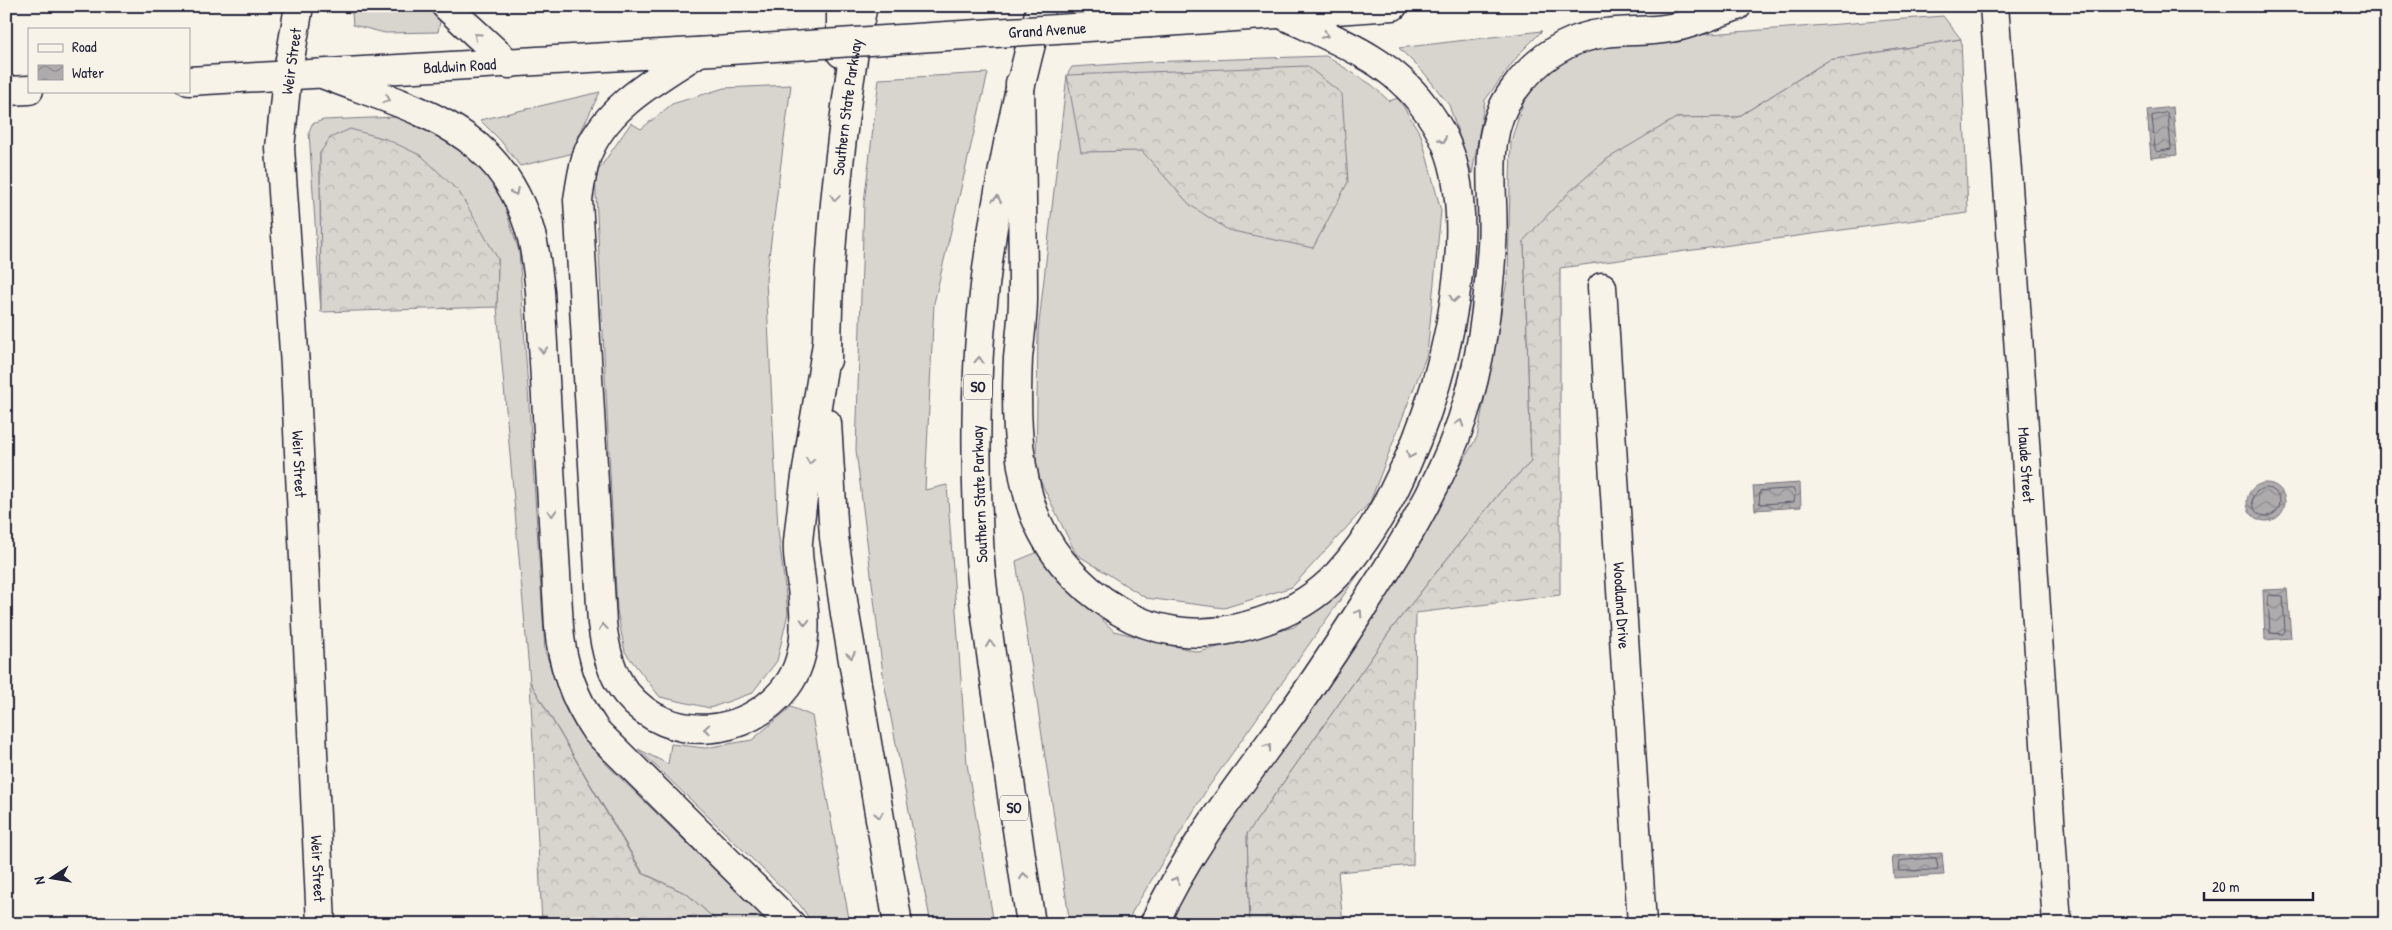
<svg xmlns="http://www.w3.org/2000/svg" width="2392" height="930" font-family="'Patrick Hand',sans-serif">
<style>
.grass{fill:#d8d5cf;stroke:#7d7c85}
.forest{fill:url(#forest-crowns);stroke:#7d7c85}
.water{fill:url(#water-waves);stroke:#76747f}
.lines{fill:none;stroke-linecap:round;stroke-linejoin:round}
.shore{stroke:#5a5969;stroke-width:1}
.minor-casing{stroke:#22223b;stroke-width:31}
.major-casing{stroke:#22223b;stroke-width:31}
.highway-casing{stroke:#22223b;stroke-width:31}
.minor{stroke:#f7f3e8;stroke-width:28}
.major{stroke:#f7f3e8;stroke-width:28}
.highway{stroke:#f7f3e8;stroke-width:28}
.major-bridge-casing{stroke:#22223b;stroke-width:31;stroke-linecap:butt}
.major-bridge{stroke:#f7f3e8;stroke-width:28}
.oneway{stroke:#97959a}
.labels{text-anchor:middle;stroke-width:4;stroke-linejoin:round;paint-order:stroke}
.shield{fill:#f7f3e8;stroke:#62616f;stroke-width:1}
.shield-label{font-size:15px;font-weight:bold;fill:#22223b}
.street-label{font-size:16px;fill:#22223b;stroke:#f7f3e8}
</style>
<defs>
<pattern id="forest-crowns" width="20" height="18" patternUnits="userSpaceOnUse" patternTransform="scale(1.25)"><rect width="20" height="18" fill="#d8d5cf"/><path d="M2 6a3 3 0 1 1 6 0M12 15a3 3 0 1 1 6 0" fill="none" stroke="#b9b7b3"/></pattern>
<pattern id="water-waves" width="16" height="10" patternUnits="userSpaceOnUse" patternTransform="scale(1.25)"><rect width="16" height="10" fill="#aeabad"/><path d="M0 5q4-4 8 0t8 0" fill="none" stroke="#8d8b8e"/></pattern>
</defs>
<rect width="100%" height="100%" fill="#f7f3e8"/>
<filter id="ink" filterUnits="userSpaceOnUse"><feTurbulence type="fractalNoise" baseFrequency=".02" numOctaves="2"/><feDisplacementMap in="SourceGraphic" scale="10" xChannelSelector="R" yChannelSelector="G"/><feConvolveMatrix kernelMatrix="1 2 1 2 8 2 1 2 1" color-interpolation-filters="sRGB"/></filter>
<g filter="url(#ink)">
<path class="grass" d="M 336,6 L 425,6 L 440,21 L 438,32 L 385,33 L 353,25 L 352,13 L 343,12 Z
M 1943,16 L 1961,39 L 1829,60 L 1738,117 L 1676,118 L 1524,240 L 1531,462 L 1501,491 L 1393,627 L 1247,834 L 1250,924 L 1169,924 L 1188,871 L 1359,639 L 1477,437 L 1508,276 L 1511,141 L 1527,91 L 1564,56 L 1619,41 Z
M 1542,31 L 1520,53 L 1485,100 L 1472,174 L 1449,105 L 1425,74 L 1399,48 Z
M 1326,56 L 1372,85 L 1389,101 L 1398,98 L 1421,135 L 1441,211 L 1427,354 L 1370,502 L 1292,587 L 1224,608 L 1146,598 L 1076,554 L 1036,472 L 1038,332 L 1067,75 L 1072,67 L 1147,62 Z
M 988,73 L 934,303 L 925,490 L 947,485 L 967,764 L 994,924 L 931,924 L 884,682 L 856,450 L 864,203 L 879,79 Z
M 791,85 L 766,280 L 778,530 L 788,613 L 777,661 L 752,693 L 710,708 L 660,697 L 625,652 L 617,610 L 595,175 L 631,123 L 641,129 L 672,104 L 724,88 Z
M 600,92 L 570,154 L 520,166 L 500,140 L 480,120 Z
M 396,117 L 451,139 L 498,186 L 519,251 L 545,651 L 566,710 L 606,764 L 770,924 L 720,924 L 687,894 L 643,873 L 530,682 L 497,307 L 498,259 L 320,153 L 321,312 L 309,132 L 312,124 L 323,120 Z
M 1038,552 L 1062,582 L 1114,631 L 1199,652 L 1294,627 L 1367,562 L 1207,789 L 1132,912 L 1128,924 L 1070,924 L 1016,561 Z
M 791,707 L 812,716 L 850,924 L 813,924 L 800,905 L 638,749 L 668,764 L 671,744 L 705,748 L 752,740 Z"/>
<path class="forest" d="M 1961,39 L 1968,213 L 1560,268 L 1560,595 L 1416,613 L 1413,865 L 1338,872 L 1343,924 L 1250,924 L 1247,834 L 1393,627 L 1501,491 L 1531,462 L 1524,240 L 1569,192 L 1607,159 L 1676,118 L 1738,117 L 1829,60 Z
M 1307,66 L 1342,94 L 1348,182 L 1313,248 L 1228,230 L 1190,205 L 1142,151 L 1081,152 L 1067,75 Z
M 350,129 L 386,139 L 422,156 L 459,192 L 498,259 L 497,307 L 321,312 L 320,153 L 330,138 Z
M 530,682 L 642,873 L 687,894 L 720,924 L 542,924 Z"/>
<path class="water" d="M 2173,107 L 2177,155 L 2151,158 L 2147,110 Z
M 1800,483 L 1801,507 L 1755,510 L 1753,486 Z
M2247 502a19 19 0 1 1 38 0a19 19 0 1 1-38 0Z
M 2287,589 L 2291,638 L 2265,640 L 2263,590 Z
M 1942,853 L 1944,875 L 1894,878 L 1892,856 Z"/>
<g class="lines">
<path class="shore" d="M 2166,113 L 2168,115 L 2171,149 L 2157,152 L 2155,149 L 2152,116 Z
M2252 502a14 14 0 1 1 28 0a14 14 0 1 1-28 0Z
M 1793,489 L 1795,491 L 1794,502 L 1762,504 L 1759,503 L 1760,491 Z
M 2271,595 L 2283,596 L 2285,631 L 2283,634 L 2270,633 L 2268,597 Z
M 1936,858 L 1938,868 L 1937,870 L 1899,871 L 1900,861 Z"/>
<defs>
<g id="minor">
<path id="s1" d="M 299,6 L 287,77 L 280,148 L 295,366 L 321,924"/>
<path id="s2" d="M 1994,6 L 2007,171 L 2057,924"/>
<path id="s3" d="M 1602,287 L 1642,924"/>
</g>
<g id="major">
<path d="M 1151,23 L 1393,6"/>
<path id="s4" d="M 189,81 L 730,50"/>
<path d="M 6,91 L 29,90"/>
</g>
<g id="highway">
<path d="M 446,6 L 509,64"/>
<path d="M 699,52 C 657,79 603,108 586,158 C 582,172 580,186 578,200 L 602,623 C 605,647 610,674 627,694 C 669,745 748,738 787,686 C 811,654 805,609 800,572 C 799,562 797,552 798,542 C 804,476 817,409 827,343"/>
<path d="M 841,53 L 841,6"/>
<path d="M 325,75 C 420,112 503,127 532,238 C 536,255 538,273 540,291 L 559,627 C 562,666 574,699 596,731 L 791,924"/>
<path d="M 1020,83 C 1021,154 1023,226 1023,298 C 1023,318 1020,338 1018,358 C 1016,405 1016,452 1029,498 C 1042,546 1076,586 1119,611 C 1153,632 1195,637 1233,629 C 1272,621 1310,604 1337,575 C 1419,487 1479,289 1455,172 C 1450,148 1438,124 1423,105 C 1389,58 1331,38 1281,14"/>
<path id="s5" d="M 827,360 C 827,281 834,201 844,122 C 849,83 854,44 863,6"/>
<path d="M 827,423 L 834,537 L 845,614 L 898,924"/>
<path d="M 1031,924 C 1021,856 1011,789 1001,721 C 993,667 984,613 980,559 C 975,472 974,381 984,294 C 995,196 1015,101 1041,6"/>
<path d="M 1154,924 C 1188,849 1238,787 1286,721 C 1312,686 1335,650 1359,613 C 1399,552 1438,490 1462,420 C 1481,364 1488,306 1492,246 C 1496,194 1479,137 1513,91 C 1536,59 1566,38 1605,33 C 1626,30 1649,32 1670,28 C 1692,25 1716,13 1737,6"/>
</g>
</defs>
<use href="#minor" class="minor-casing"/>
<use href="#major" class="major-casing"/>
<use href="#highway" class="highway-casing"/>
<use href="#minor" class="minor"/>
<use href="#major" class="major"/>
<use href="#highway" class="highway"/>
<defs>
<g id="major-bridge">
<path id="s6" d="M 730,50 L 1151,23"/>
</g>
</defs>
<use href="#major-bridge" class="major-bridge-casing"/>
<use href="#major-bridge" class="major-bridge"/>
</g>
<defs><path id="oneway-chevron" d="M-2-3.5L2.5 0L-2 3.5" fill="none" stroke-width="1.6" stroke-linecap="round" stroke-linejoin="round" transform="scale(1.25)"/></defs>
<g class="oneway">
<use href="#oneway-chevron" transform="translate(1325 35) rotate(26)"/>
<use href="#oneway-chevron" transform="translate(477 36) rotate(-138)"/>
<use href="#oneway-chevron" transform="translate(387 99) rotate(22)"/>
<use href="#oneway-chevron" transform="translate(1443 140) rotate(66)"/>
<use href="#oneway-chevron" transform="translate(515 192) rotate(63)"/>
<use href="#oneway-chevron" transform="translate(835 198) rotate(96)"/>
<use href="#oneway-chevron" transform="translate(997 199) rotate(-80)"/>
<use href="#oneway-chevron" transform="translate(1454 299) rotate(99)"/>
<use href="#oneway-chevron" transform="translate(543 350) rotate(87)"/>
<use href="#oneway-chevron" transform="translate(979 360) rotate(-87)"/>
<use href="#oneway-chevron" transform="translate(1460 423) rotate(-70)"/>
<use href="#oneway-chevron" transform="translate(1410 455) rotate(115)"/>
<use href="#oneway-chevron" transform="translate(810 461) rotate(98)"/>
<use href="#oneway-chevron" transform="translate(552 513) rotate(87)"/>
<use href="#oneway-chevron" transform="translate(1359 613) rotate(-57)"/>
<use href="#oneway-chevron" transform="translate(805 622) rotate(91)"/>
<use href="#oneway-chevron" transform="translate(603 627) rotate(-97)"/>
<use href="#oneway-chevron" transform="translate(990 644) rotate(-98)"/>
<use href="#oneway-chevron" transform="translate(851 655) rotate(81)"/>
<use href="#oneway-chevron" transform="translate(707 729) rotate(177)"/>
<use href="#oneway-chevron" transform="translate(1268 747) rotate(-54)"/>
<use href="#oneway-chevron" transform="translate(879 815) rotate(80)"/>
<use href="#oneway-chevron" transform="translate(1024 876) rotate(-99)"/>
<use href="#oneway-chevron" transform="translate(1176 880) rotate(-60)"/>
</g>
</g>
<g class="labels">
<g class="shield">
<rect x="964" y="374.5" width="28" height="25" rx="4"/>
<rect x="1000" y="795.5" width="28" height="25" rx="4"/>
</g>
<g class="shield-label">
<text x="978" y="392">SO</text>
<text x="1014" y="813">SO</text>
</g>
<g class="street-label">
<text dy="6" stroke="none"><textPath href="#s6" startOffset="318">Grand Avenue</textPath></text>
<text transform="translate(291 61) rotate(-82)" y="6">Weir Street</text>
<text dy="6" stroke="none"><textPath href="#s4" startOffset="271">Baldwin Road</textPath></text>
<text dy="6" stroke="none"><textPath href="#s5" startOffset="254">Southern State Parkway</textPath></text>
<text dy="6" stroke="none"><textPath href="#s1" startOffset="460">Weir Street</textPath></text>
<text dy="6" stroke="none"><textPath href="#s2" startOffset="460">Maude Street</textPath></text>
<text transform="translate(979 494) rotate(-92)" y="6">Southern State Parkway</text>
<text dy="6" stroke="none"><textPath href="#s3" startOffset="319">Woodland Drive</textPath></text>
<text dy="6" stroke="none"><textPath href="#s1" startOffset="865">Weir Street</textPath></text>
</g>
</g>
<rect width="2392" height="930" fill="none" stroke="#f7f3e8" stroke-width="25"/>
<rect x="12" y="12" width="2367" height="905" fill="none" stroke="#22223b" stroke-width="2" filter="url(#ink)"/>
<rect x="28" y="28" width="162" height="65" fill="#f7f3e8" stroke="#a29fa3"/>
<rect x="38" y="44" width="25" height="8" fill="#f7f3e8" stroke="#a29fa3"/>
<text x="72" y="52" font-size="15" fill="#22223b">Road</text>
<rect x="38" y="65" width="25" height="15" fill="url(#water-waves)" stroke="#a29fa3"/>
<text x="72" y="78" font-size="15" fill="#22223b">Water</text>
<g transform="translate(52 878) rotate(258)" stroke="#f7f3e8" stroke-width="4" paint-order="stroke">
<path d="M0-4L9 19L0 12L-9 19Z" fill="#22223b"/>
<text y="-8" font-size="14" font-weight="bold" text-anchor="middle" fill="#22223b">N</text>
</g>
<path d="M2204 892v8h109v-8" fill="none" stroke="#22223b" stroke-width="2.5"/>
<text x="2212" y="892" font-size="15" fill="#22223b" stroke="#f7f3e8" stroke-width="4" paint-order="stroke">20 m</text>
</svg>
